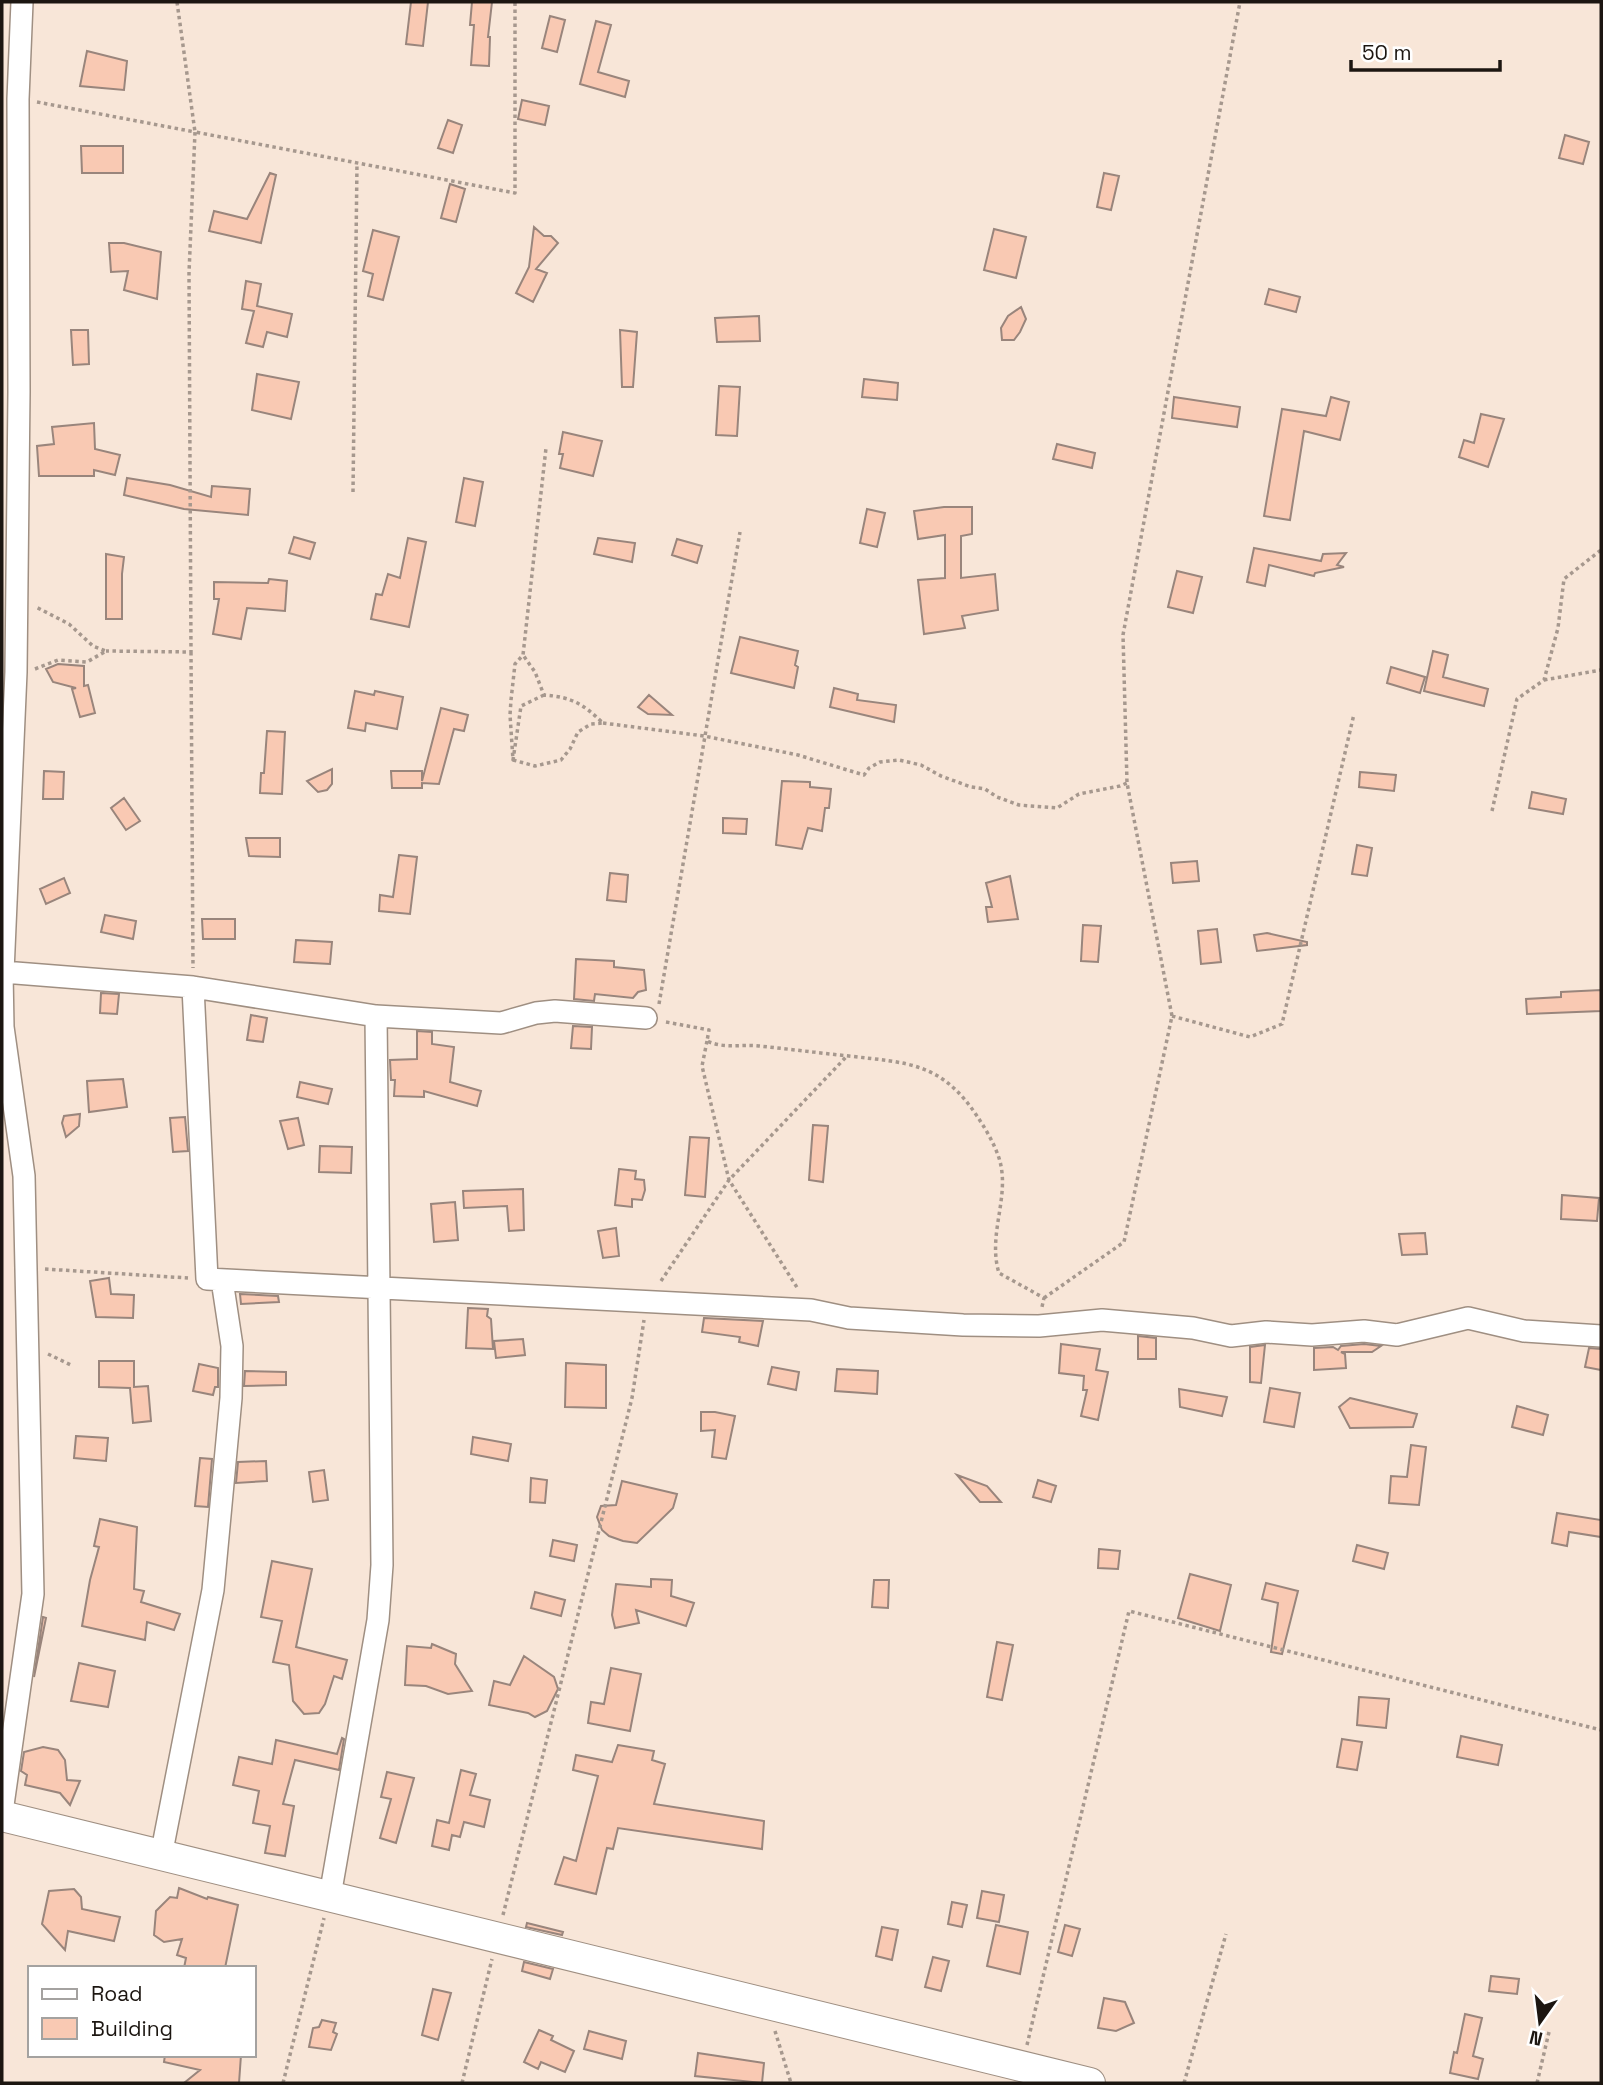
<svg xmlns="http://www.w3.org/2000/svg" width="1603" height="2085" font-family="'Space Grotesk',sans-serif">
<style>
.building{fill:#f9c9b3;stroke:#99857c;stroke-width:2}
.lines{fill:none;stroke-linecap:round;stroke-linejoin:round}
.street-casing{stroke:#9f8f82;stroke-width:24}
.secondary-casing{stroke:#9f8f82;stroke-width:32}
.path{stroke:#a6988e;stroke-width:3.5;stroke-dasharray:3.5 3.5;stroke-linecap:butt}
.street{stroke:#fff;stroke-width:21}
.secondary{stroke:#fff;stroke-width:30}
</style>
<rect width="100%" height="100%" fill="#f8e6d8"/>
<path class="building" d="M 411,2 L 428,2 L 423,46 L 406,44 Z
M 472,2 L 492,2 L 488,37 L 490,37 L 489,66 L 471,65 L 474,25 L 470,25 Z
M 550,16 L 565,20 L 557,52 L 542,48 Z
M 596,21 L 611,25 L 598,72 L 629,81 L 625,97 L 580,84 Z
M 87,51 L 127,61 L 124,90 L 80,86 Z
M 522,100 L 549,106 L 545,125 L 518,119 Z
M 448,120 L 462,125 L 453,153 L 438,148 Z
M 1565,135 L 1589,142 L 1583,164 L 1559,158 Z
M 81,146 L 123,146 L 123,173 L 82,173 Z
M 270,173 L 276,175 L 261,243 L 209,231 L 214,211 L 247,219 Z
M 1104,173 L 1119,176 L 1111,210 L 1097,207 Z
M 450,184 L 465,189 L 456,222 L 441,218 Z
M 534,227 L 544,236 L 551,236 L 558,243 L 536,269 L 547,273 L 533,302 L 516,293 L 529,267 Z
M 994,229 L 1026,237 L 1016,278 L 984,270 Z
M 373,230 L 399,237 L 383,300 L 368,296 L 373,274 L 363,271 Z
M 109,243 L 124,243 L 161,252 L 157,299 L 124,290 L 128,271 L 111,272 Z
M 246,281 L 261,284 L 257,306 L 292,314 L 287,337 L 267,332 L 263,347 L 246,343 L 254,311 L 242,309 Z
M 1269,289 L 1300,297 L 1296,312 L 1265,304 Z
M 1021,307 L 1026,319 L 1020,332 L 1014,340 L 1002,340 L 1001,328 L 1008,316 Z
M 759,316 L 760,341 L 717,342 L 715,318 Z
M 71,330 L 88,330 L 89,364 L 73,365 Z
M 620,330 L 637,332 L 633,387 L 622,387 Z
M 257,374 L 299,382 L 291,419 L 252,410 Z
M 864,379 L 898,383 L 897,400 L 862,397 Z
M 719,386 L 740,387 L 737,436 L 716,435 Z
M 1174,397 L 1240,407 L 1237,427 L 1172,418 Z
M 1331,397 L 1349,402 L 1340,440 L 1304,431 L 1290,520 L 1264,516 L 1282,409 L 1326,416 Z
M 1481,414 L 1504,419 L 1488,467 L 1459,457 L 1464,440 L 1474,443 Z
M 94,423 L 95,449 L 120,455 L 115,475 L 94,470 L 94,476 L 39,476 L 37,446 L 54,444 L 52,427 Z
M 563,432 L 602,441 L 593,476 L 560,468 L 563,454 L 559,454 Z
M 1057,444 L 1095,453 L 1092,468 L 1053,459 Z
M 127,478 L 170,485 L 211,497 L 212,486 L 250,489 L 248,515 L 184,509 L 124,495 Z
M 464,478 L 483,482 L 475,526 L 456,522 Z
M 944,507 L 972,507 L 972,534 L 961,536 L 961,578 L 995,574 L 998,610 L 962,616 L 965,628 L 924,634 L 918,580 L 945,578 L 945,535 L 918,539 L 914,511 Z
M 867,509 L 885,513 L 877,547 L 860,543 Z
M 294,537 L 315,543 L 310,559 L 289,553 Z
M 408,538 L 426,542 L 409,627 L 371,619 L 376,594 L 382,595 L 388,574 L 400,578 Z
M 598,538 L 635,543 L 632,562 L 594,554 Z
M 677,539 L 702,546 L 697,563 L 672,555 Z
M 1254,548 L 1321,561 L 1323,554 L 1346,553 L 1337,565 L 1344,567 L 1315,573 L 1314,576 L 1269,565 L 1265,586 L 1247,582 Z
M 106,554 L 124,557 L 122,574 L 122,619 L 106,619 Z
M 1177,571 L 1202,577 L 1193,613 L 1168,607 Z
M 269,579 L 287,581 L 285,611 L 247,608 L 241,639 L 213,634 L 219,599 L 214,599 L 214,582 L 268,583 Z
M 740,637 L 798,651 L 795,665 L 798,667 L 794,688 L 731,673 Z
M 1433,651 L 1448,655 L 1443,677 L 1488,689 L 1484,706 L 1424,691 Z
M 58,664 L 84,666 L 84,686 L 88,685 L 95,713 L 80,717 L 72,689 L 76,688 L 53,682 L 46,669 Z
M 1391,667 L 1425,677 L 1420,693 L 1387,683 Z
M 834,688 L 858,694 L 857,700 L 896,705 L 894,722 L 830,707 Z
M 355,691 L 374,695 L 375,691 L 403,697 L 397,729 L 366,723 L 365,731 L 348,728 Z
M 649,695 L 672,715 L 648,714 L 638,707 Z
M 441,708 L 468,715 L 464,731 L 454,729 L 439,784 L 422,783 L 422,788 L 392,788 L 391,771 L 422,771 L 422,781 Z
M 267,731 L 285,732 L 282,794 L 260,793 L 261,773 L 264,773 Z
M 332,769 L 332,784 L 327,790 L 318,792 L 307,781 Z
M 44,771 L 64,772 L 63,799 L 43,799 Z
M 1360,772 L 1396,775 L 1394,791 L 1359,787 Z
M 782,781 L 810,782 L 810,787 L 831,789 L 829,808 L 825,808 L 822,831 L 808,828 L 802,849 L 776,845 Z
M 1532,792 L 1566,799 L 1563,814 L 1529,808 Z
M 124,798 L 140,821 L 126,830 L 111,808 Z
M 723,818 L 747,819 L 746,834 L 723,833 Z
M 246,838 L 280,838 L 280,857 L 249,856 Z
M 1357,845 L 1372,848 L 1367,876 L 1352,874 Z
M 399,855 L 417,857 L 410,914 L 379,911 L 380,895 L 393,897 Z
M 1197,861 L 1199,881 L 1173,883 L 1171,863 Z
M 610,873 L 628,875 L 626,902 L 607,900 Z
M 1010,876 L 1018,919 L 988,922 L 986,907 L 992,907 L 986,883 Z
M 64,878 L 70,893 L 46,904 L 40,889 Z
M 105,915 L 136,921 L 133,939 L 101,932 Z
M 202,919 L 235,919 L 235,939 L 203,939 Z
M 1083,925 L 1101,926 L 1098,962 L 1081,961 Z
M 1217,929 L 1221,962 L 1201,964 L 1198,931 Z
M 1267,933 L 1307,942 L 1307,945 L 1257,951 L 1254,935 Z
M 296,940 L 332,942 L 330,964 L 294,962 Z
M 576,959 L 614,961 L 614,967 L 644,970 L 646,990 L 638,992 L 633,998 L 595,994 L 594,1001 L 574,999 Z
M 1601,990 L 1601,1011 L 1527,1014 L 1526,999 L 1561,997 L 1561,992 Z
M 101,993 L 119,994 L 117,1014 L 100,1013 Z
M 251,1015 L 267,1018 L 263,1042 L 247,1040 Z
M 573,1026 L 592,1027 L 591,1049 L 571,1048 Z
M 417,1031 L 432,1032 L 432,1044 L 454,1047 L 450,1082 L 481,1091 L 477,1106 L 424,1091 L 424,1097 L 394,1096 L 395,1080 L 391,1080 L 390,1060 L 417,1059 Z
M 123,1079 L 127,1107 L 89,1112 L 87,1081 Z
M 300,1082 L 332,1089 L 328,1104 L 297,1097 Z
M 80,1114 L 79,1126 L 66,1137 L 62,1123 L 64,1116 Z
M 185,1117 L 188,1151 L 173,1152 L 170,1118 Z
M 298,1118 L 304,1145 L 288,1149 L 280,1121 Z
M 813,1125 L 828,1126 L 823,1182 L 809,1180 Z
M 690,1137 L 709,1138 L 705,1197 L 685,1195 Z
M 320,1146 L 352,1147 L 351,1173 L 319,1172 Z
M 619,1169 L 636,1171 L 635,1179 L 644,1180 L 645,1190 L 642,1200 L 632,1199 L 632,1207 L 615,1205 Z
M 523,1189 L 524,1230 L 509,1231 L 507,1206 L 464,1208 L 463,1191 Z
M 1562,1195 L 1599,1198 L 1597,1221 L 1561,1219 Z
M 455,1202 L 458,1240 L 434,1242 L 431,1204 Z
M 616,1228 L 619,1256 L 603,1258 L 598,1231 Z
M 1425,1233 L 1427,1254 L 1402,1255 L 1399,1234 Z
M 109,1278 L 111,1294 L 134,1295 L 133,1318 L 96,1317 L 90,1281 Z
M 240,1294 L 278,1296 L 279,1302 L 241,1304 Z
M 468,1308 L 488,1309 L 487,1316 L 491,1319 L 493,1349 L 466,1348 Z
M 704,1318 L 763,1321 L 758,1346 L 739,1342 L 740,1337 L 702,1332 Z
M 1138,1336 L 1156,1338 L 1156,1359 L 1138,1359 Z
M 523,1339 L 525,1355 L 496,1358 L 494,1341 Z
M 1061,1344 L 1100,1349 L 1096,1370 L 1108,1372 L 1098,1420 L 1081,1416 L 1087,1390 L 1083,1390 L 1084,1376 L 1059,1373 Z
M 1364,1344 L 1381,1346 L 1372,1352 L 1341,1352 L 1345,1354 L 1346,1368 L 1314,1370 L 1314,1348 L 1333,1347 L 1338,1350 L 1341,1346 Z
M 1265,1345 L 1261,1383 L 1250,1382 L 1250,1347 Z
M 1589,1348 L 1601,1349 L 1601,1370 L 1585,1367 Z
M 99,1361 L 134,1361 L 134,1387 L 148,1386 L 151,1421 L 133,1423 L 130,1388 L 99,1387 Z
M 566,1363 L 606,1365 L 606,1408 L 565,1407 Z
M 199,1364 L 218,1368 L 218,1387 L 215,1387 L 213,1395 L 193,1391 Z
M 772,1367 L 799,1372 L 796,1390 L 768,1384 Z
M 837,1369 L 878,1371 L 877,1394 L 835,1391 Z
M 245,1371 L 286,1372 L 286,1385 L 244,1386 Z
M 1270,1388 L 1300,1393 L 1294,1427 L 1264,1422 Z
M 1179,1389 L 1227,1397 L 1222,1416 L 1180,1407 Z
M 1350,1398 L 1417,1414 L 1413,1427 L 1350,1428 L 1339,1407 Z
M 1517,1406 L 1548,1415 L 1543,1435 L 1512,1427 Z
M 701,1412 L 715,1412 L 735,1416 L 726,1459 L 712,1457 L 715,1430 L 701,1431 Z
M 76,1436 L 108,1438 L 106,1461 L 74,1458 Z
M 473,1437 L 511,1444 L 508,1461 L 471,1454 Z
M 1411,1445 L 1426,1447 L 1419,1505 L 1389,1503 L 1391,1476 L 1407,1477 Z
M 200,1458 L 212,1459 L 208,1507 L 195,1506 Z
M 266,1461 L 267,1481 L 236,1483 L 238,1462 Z
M 324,1470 L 328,1500 L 313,1502 L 309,1472 Z
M 957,1475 L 987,1486 L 1001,1502 L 980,1502 Z
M 531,1478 L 547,1480 L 545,1503 L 530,1502 Z
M 1038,1480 L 1056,1486 L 1051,1502 L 1033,1497 Z
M 622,1481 L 677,1494 L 673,1508 L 637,1543 L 623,1541 L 609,1536 L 602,1530 L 597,1517 L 601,1506 L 616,1505 Z
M 1557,1513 L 1601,1520 L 1601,1537 L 1569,1532 L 1567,1546 L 1552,1543 Z
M 100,1519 L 137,1527 L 134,1589 L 144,1591 L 141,1602 L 180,1614 L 174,1630 L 147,1622 L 145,1640 L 82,1626 L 90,1580 L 99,1547 L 94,1546 Z
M 553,1540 L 577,1545 L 574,1561 L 550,1556 Z
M 1357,1545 L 1388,1553 L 1384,1569 L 1353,1561 Z
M 1099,1549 L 1120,1551 L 1118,1569 L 1098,1568 Z
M 272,1561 L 312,1569 L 296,1647 L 347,1660 L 342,1679 L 334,1676 L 325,1704 L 319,1713 L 304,1714 L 293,1701 L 289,1665 L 273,1662 L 282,1621 L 261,1617 Z
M 1190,1574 L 1231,1585 L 1220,1631 L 1178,1618 Z
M 651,1579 L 672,1580 L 671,1596 L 694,1603 L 686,1626 L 636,1610 L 639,1623 L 615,1628 L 612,1615 L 616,1584 L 651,1587 Z
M 874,1580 L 889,1580 L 888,1608 L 872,1607 Z
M 1266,1583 L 1298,1591 L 1282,1654 L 1271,1652 L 1278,1603 L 1262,1599 Z
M 535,1592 L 565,1600 L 561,1616 L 531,1608 Z
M 43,1617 L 46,1618 L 34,1677 Z
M 997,1642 L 1013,1645 L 1002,1700 L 987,1697 Z
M 432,1644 L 456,1654 L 455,1664 L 472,1691 L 448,1694 L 426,1686 L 405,1685 L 407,1646 L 431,1648 Z
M 524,1656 L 554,1677 L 558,1689 L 547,1711 L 535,1717 L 528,1713 L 489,1705 L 494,1681 L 510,1685 Z
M 79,1663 L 115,1671 L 108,1707 L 71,1701 Z
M 611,1668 L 641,1674 L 630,1731 L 588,1723 L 591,1702 L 604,1704 Z
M 1359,1697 L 1389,1699 L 1386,1728 L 1357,1725 Z
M 1461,1736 L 1502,1745 L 1498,1765 L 1457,1757 Z
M 342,1738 L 344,1739 L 339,1770 L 295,1760 L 283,1804 L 294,1806 L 285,1856 L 265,1853 L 270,1826 L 253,1823 L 259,1791 L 233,1785 L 239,1757 L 272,1764 L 276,1740 L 337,1754 Z
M 1342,1739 L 1362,1742 L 1357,1770 L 1337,1767 Z
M 618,1745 L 654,1751 L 652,1760 L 665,1764 L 654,1804 L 764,1821 L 762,1849 L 618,1828 L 613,1849 L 607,1848 L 596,1894 L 555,1884 L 564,1857 L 576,1861 L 598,1776 L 573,1770 L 576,1755 L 612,1762 Z
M 43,1747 L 58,1750 L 65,1760 L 67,1780 L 80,1781 L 70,1805 L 60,1793 L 25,1785 L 27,1775 L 21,1771 L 24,1752 Z
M 461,1770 L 476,1774 L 470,1795 L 490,1800 L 484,1827 L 464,1822 L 460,1837 L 452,1835 L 449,1850 L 432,1846 L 437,1820 L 449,1823 Z
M 387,1772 L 414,1778 L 396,1843 L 380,1838 L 391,1799 L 381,1797 Z
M 179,1888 L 207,1899 L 208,1897 L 238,1905 L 225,1968 L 184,1968 L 186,1958 L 177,1955 L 182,1939 L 164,1942 L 154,1935 L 156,1911 L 170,1897 L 177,1898 Z
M 74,1889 L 81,1897 L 82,1909 L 120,1917 L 114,1941 L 68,1931 L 65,1950 L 42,1924 L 49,1891 Z
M 982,1891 L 1004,1895 L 999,1922 L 977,1918 Z
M 952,1902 L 967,1905 L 962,1927 L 948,1924 Z
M 527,1923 L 563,1932 L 562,1935 L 526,1927 Z
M 996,1925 L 1028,1932 L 1020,1974 L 987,1966 Z
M 1065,1925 L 1080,1929 L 1072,1956 L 1058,1952 Z
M 882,1927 L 898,1930 L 892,1960 L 876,1956 Z
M 933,1957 L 949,1961 L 941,1991 L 925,1987 Z
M 524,1962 L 553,1969 L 550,1979 L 522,1971 Z
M 1491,1976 L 1519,1979 L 1517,1994 L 1489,1991 Z
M 433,1989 L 451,1993 L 438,2040 L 422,2035 Z
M 1104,1998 L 1125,2002 L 1134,2023 L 1116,2031 L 1098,2028 Z
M 1465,2014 L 1482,2018 L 1473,2056 L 1483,2059 L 1478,2079 L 1450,2073 L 1454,2052 L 1457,2053 Z
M 322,2020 L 336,2023 L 333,2032 L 337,2034 L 331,2050 L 309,2047 L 313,2028 L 319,2027 Z
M 539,2030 L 553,2036 L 551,2040 L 574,2051 L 565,2072 L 541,2062 L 538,2069 L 524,2062 Z
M 589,2031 L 626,2041 L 622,2059 L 584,2049 Z
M 698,2053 L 764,2063 L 762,2083 L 695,2076 Z
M 165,2055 L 241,2055 L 239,2083 L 184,2083 L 200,2070 L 164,2062 Z"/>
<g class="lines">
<defs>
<path id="street" d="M 22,2 L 18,99 L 19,392 L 16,672 L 3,972 L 193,987 L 376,1016 L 501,1023 L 536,1013 L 555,1011 L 646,1018
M 2,972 L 3,1027 L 24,1176 L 33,1594 L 2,1812
M 193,987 L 207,1279 L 811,1310 L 849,1318 L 963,1325 L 1039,1326 L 1102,1320 L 1193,1328 L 1231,1336 L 1266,1332 L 1312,1335 L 1364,1331 L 1397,1335 L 1468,1318 L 1524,1331 L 1601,1336
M 161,1856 L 213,1590 L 231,1398 L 232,1346 L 222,1280
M 330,1896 L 378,1620 L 382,1565 L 376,1016"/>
<path id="secondary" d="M 2,1816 L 1090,2083"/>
</defs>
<use href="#street" class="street-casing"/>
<use href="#secondary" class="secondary-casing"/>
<path class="path" d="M 177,2 L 195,132 L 515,193 L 515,2
M 37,102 L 195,132 L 189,273 L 191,652 L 106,651
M 353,492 L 357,163
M 191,652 L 193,968
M 35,669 L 58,660 L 87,662 L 106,651 L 93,646 L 69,624 L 36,607
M 1544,680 L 1601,670
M 544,695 L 521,706 L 513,760 L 510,715 L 511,700 L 515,664 L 523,655 L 546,448
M 603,723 L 704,736 L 798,755 L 864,775 L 869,768 L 880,762 L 899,760 L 921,765 L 941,776 L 971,787 L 985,789 L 997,797 L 1019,805 L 1057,808 L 1079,794 L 1120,786 L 1127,783
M 513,760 L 535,766 L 561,760 L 570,749 L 578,732 L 591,724 L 603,723 C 583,704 572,697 544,695 L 535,672 L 523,655
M 1492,811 L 1517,699 L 1544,680 L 1558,628 L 1564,579 L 1601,550
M 659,1004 L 740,532
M 1172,1016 L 1250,1037 L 1282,1024 L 1354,714
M 666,1022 L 709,1030 L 707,1041 C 724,1049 741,1044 759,1046 C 789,1049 819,1053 849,1056 C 908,1063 941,1062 977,1116 C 985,1128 994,1143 999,1158 C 1011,1196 987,1234 999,1273 L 1044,1298 L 1042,1307
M 707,1041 L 702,1066 L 729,1180 L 798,1289
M 45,1269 L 188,1278
M 661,1281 L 729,1180 L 847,1056
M 1044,1298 L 1124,1242 L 1172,1016 L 1127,783 L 1123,635 L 1240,2
M 48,1354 L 71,1365
M 503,1915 L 632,1398 L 644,1320
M 775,2031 L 791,2083
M 1027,2045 L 1129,1611 L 1601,1730
M 283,2083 L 324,1918
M 462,2083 L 492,1959
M 1184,2083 L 1226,1934
M 1537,2083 L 1549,2032"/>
<use href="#street" class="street"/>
<use href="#secondary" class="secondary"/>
</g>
<rect width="1603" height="2085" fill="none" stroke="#1c1611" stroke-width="7"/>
<rect x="28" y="1966" width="228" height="91" fill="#ffffff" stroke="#a4a2a0" stroke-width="2"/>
<rect x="42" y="1989" width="35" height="10" fill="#ffffff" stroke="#a4a2a0" stroke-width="2"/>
<text x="91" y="2001" font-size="21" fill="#1c1611">Road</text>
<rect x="42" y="2018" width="35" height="21" fill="#f9c9b3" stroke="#a4a2a0" stroke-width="2"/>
<text x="91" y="2036" font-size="21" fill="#1c1611">Building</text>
<g transform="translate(1540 2022) rotate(194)" stroke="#ffffff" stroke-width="5" paint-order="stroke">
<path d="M0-5L12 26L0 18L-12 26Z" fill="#1c1611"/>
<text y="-10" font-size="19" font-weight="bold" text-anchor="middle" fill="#1c1611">N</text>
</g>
<path d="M1351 60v10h149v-10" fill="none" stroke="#1c1611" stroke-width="3.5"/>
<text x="1362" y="60" font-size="21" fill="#1c1611" stroke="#ffffff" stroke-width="5" paint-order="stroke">50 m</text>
</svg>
